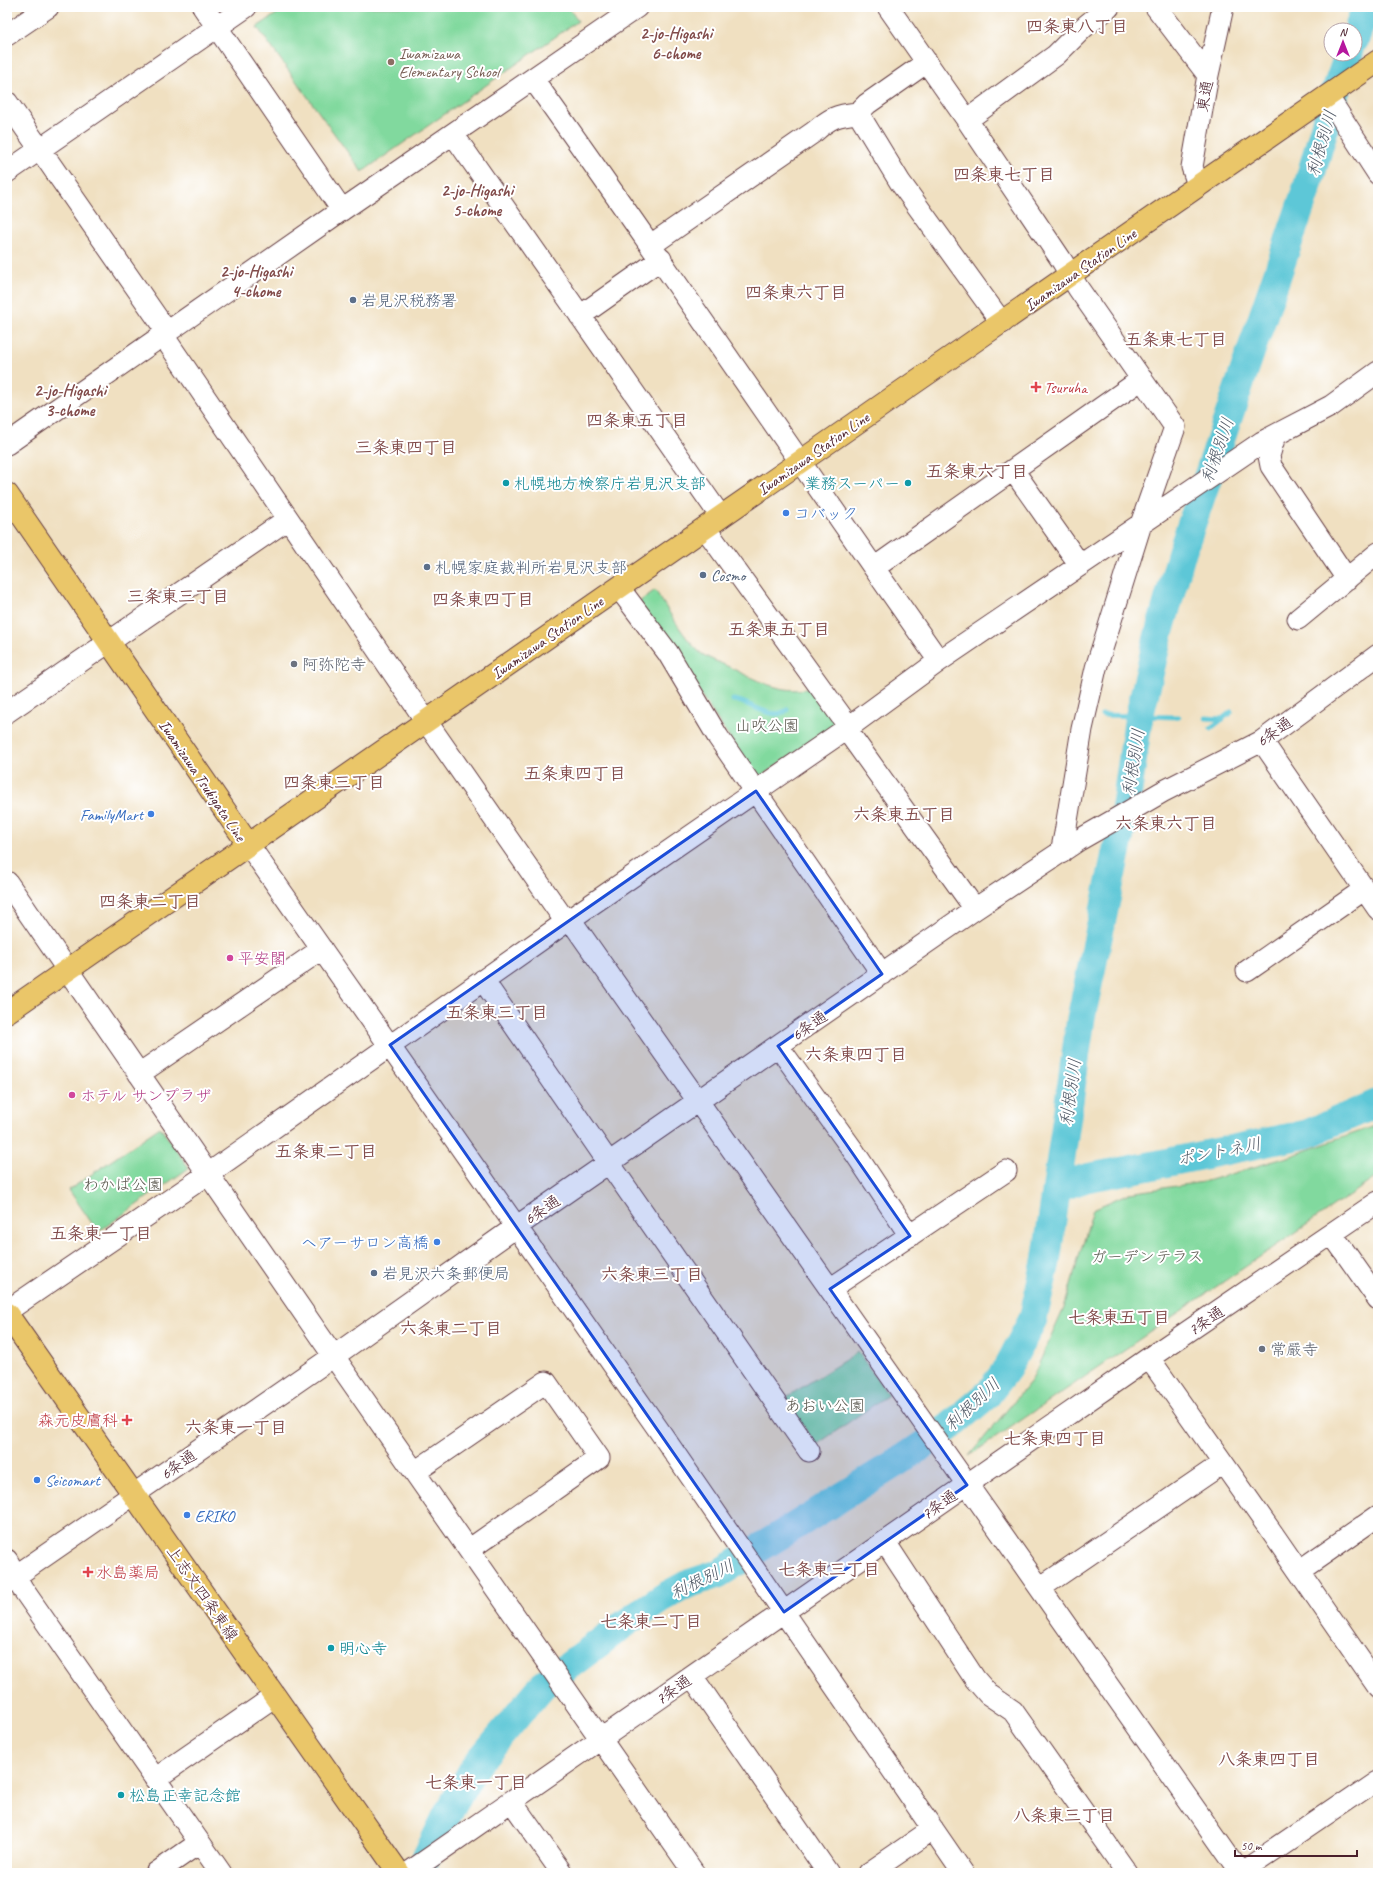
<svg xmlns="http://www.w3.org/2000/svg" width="1385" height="1880" font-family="Caveat,'Klee One',sans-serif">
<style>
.green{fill:#81d99e;stroke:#667c64}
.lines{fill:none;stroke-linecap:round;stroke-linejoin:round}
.stream{stroke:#5dc7d7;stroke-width:5}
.river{stroke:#5dc7d7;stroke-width:29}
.minor-casing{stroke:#633c42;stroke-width:23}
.major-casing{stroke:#633c42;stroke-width:24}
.minor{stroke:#fff;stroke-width:21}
.major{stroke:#eac669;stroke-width:22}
.marked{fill:#1d4ed8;fill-opacity:0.2;stroke:#1d4ed8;stroke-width:3;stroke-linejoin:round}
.education-dot{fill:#8d6e63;stroke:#fff;stroke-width:1.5}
.service-dot{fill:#5c6f8a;stroke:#fff;stroke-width:1.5}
.health-dot{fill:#e0444e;stroke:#fff;stroke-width:1.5}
.culture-dot{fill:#0f9aa8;stroke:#fff;stroke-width:1.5}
.shop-dot{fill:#3f7fe0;stroke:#fff;stroke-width:1.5}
.worship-dot{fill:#6b7280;stroke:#fff;stroke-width:1.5}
.hotel-dot{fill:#d1479c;stroke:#fff;stroke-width:1.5}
.labels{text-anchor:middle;stroke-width:4;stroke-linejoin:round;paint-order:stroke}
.education-label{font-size:16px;fill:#785e54;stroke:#fff;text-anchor:start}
.street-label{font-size:16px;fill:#4a1f2b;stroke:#fff}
.service-label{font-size:16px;fill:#4e5e75;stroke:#fff;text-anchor:start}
.health-label{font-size:16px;fill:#be3a42;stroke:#fff;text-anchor:start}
.culture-label{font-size:16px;fill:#0d838f;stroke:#fff;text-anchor:start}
.shop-label{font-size:16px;fill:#366cbe;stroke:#fff;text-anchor:start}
.worship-label{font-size:16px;fill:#5b616d;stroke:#fff;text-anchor:start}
.park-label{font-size:16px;fill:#5a574e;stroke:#fff}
.hotel-label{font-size:16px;fill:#b23c85;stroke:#fff;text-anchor:start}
.neighbourhood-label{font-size:17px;font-weight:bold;fill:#824c4b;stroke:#fff}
.water-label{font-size:17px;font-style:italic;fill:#515a67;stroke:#fff}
</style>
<rect width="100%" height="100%" fill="#fff"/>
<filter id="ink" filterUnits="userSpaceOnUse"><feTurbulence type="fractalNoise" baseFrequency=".025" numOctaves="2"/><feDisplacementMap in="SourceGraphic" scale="8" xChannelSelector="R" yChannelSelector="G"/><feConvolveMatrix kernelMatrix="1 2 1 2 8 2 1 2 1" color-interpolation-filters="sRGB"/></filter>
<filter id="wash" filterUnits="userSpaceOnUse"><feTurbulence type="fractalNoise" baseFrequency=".012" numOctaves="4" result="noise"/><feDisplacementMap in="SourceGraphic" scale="16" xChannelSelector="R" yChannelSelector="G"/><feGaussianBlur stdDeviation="0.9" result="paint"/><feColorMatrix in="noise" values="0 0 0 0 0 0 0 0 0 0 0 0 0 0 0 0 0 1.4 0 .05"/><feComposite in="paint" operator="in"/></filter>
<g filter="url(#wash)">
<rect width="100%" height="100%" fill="#f0e0c1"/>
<path class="green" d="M 287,7 L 568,7 L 578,21 L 362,172 L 257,27 Z
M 655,590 C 667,608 686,642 702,654 C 709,659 719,662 727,666 C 753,678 783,697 813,687 L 838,723 L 757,779 L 639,602 Z
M 1378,1125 L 1378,1176 L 969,1456 L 1031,1381 L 1064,1308 L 1093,1209 L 1129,1193 L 1203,1182 L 1291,1156 Z
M 160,1127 L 189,1168 L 98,1232 L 69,1190 Z
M 858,1352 L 888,1395 L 816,1445 L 785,1398 Z"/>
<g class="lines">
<path class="stream" d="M 733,700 C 749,701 772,722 787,710
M 1102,715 L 1179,717
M 1206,718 L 1223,719
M 1211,728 L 1231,712"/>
<path class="river" d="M 1355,39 L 1366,7
M 1057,1188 L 1086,1178 L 1150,1166 L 1307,1134 L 1378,1103
M 421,1873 L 424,1862 L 446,1817 L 475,1766 L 543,1685 L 623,1625 L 664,1597 L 688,1584 L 718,1574 L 904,1458 L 948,1428 L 987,1395 L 1007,1369 L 1033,1319 L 1046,1262 L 1081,1018 L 1125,811 L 1138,722 L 1158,637 L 1182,552 L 1308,185 L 1332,101 L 1349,54"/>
</g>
</g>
<g filter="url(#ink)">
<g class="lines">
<defs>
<path id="minor" d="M 203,7 L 342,210
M 888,7 L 967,120 L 1062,261 L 1078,288 L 1175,427 L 1141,524 L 1096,668 L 1082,729 L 1065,833 L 1061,853
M 1156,7 L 1208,75
M 7,35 L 48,7
M 927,62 L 867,104 L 858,113 L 900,182 L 1002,323
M 1328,97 L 1378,174
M 7,102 L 167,332
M 967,120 L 1056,55 L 1083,28 L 1109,7
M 453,134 L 721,517
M 7,172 L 246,7
M 1198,185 L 1192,167 L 1208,75 L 1223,7
M 651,245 L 814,132 C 830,118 836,115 858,113
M 580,316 L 661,259
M 162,334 L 426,721 L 566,922
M 1275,436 L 1269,456 L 1271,466 L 1347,579
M 7,444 L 342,210 L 637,7
M 1013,470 L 1080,565
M 705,528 L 849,727
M 874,568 L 1142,379
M 619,588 L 668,653 L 718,737 L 882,974
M 1298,619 L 1378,553
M 939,661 L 1262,442 L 1331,406 L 1378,372
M 7,712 L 288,519
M 846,729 L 975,909
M 1262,741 L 1378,909
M 248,844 L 658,1429 L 963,1873
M 7,882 L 319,1335 L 694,1873
M 570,919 L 1240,1873
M 1247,971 L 1365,889
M 483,980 L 609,1163 L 809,1451
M 778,1046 L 855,1153 L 910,1236
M 139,1074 L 322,949
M 1332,1234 L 1378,1299
M 830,1289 L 1006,1171
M 7,1311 L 208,1174 L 566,922 L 849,727 L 939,661 C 803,468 671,272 533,79
M 1149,1358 L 1273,1534 L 1378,1686
M 415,1472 L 546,1382 L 599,1458 L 470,1549
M 885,1542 L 975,1679 L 988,1694 L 1013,1711 L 1127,1873
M 7,1560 L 22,1588 L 221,1873
M 1299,1571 L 1378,1516
M 7,1582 L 334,1356 L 516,1227 L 975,909 L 1079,840 L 1114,820 L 1162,792 L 1262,741 L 1378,655
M 1040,1588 L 1223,1463
M 692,1676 L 828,1873
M 155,1779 L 275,1696
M 512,1802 L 562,1873
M 156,1873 L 199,1843
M 408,1873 L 1149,1358 L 1378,1202
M 869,1873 L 933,1829
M 1240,1873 L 1378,1779"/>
<path id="major" d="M 7,494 L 248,844
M 7,1012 L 1378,61
M 7,1314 L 399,1873"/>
</defs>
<use href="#minor" class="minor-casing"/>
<use href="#major" class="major-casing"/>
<use href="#minor" class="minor"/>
<use href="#major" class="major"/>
</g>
</g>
<path class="marked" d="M 756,791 L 882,974 L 778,1046 L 910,1236 L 830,1289 L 967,1485 L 784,1612 L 390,1045 Z"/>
<circle class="education-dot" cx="391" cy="62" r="4"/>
<g class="service-dot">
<circle cx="353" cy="300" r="4"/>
<circle cx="427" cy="567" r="4"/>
<circle cx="703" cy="575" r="4"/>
<circle cx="374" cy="1273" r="4"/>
</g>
<g class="health-dot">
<path d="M1034 381h4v4h4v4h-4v4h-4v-4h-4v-4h4z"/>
<path d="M125 1414h4v4h4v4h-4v4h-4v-4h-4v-4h4z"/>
<path d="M86 1566h4v4h4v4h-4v4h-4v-4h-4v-4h4z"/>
</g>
<g class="culture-dot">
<circle cx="506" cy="483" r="4"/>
<circle cx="908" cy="483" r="4"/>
<circle cx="331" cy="1648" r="4"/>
<circle cx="121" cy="1795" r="4"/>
</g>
<g class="shop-dot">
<circle cx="786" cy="513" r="4"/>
<circle cx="151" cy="814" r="4"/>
<circle cx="437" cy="1242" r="4"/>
<circle cx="37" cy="1480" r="4"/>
<circle cx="187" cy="1515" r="4"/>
</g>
<g class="worship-dot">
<circle cx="294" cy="664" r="4"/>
<circle cx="1262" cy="1349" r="4"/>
</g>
<g class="hotel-dot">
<circle cx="230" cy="958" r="4"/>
<circle cx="72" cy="1095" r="4"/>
</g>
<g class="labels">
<g class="education-label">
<text x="399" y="59">Iwamizawa<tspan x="399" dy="18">Elementary School</tspan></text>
</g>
<g class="street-label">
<text transform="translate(1204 96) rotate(-80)" y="6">東通</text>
<text transform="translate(1080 269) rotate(-35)" y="6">Iwamizawa Station Line</text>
<text transform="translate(813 453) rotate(-35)" y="6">Iwamizawa Station Line</text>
<text transform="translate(547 637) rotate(-35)" y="6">Iwamizawa Station Line</text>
<text transform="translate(1274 731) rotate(-35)" y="6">6条通</text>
<text transform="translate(203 780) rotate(56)" y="6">Iwamizawa Tsukigata Line</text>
<text transform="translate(809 1025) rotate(-35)" y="6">6条通</text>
<text transform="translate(542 1209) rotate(-34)" y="6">6条通</text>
<text transform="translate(1206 1320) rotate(-34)" y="6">7条通</text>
<text transform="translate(178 1464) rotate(-35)" y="6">6条通</text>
<text transform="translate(939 1504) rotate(-35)" y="6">7条通</text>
<text transform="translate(203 1593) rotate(55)" y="6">上志文四条東線</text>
<text transform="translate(673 1689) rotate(-35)" y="6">7条通</text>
</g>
<g class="service-label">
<text x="361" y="306">岩見沢税務署</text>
<text x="435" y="573">札幌家庭裁判所岩見沢支部</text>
<text x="711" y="581">Cosmo</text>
<text x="382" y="1279">岩見沢六条郵便局</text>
</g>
<g class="health-label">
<text x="1044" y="393">Tsuruha</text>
<text x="118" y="1426" text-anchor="end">森元皮膚科</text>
<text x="96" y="1578">水島薬局</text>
</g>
<g class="culture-label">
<text x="514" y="489">札幌地方検察庁岩見沢支部</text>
<text x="900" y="489" text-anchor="end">業務スーパー</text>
<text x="339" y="1654">明心寺</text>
<text x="129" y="1801">松島正幸記念館</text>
</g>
<g class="shop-label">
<text x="794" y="519">コバック</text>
<text x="143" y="820" text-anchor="end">FamilyMart</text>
<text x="429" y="1248" text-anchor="end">ヘアーサロン高橋</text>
<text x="45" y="1486">Seicomart</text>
<text x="195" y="1521">ERIKO</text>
</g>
<g class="worship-label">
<text x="302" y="670">阿弥陀寺</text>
<text x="1270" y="1355">常嚴寺</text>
</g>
<g class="park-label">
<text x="767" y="731">山吹公園</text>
<text x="123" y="1190">わかば公園</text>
<text x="1147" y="1262">ガーデンテラス</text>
<text x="825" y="1411">あおい公園</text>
</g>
<g class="hotel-label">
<text x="238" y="964">平安閣</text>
<text x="80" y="1101">ホテル サンプラザ</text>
</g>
<g class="neighbourhood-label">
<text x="1077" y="32">四条東八丁目</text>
<text x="676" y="39">2-jo-Higashi<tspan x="676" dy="20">6-chome</tspan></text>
<text x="1004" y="180">四条東七丁目</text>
<text x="477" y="196">2-jo-Higashi<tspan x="477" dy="20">5-chome</tspan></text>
<text x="256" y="277">2-jo-Higashi<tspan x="256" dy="20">4-chome</tspan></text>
<text x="796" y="298">四条東六丁目</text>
<text x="1176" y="345">五条東七丁目</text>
<text x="70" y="396">2-jo-Higashi<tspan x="70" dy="20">3-chome</tspan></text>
<text x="637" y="426">四条東五丁目</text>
<text x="406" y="453">三条東四丁目</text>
<text x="977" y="477">五条東六丁目</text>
<text x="178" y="602">三条東三丁目</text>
<text x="483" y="605">四条東四丁目</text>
<text x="779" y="635">五条東五丁目</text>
<text x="575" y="779">五条東四丁目</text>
<text x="334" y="788">四条東三丁目</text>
<text x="904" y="820">六条東五丁目</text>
<text x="1166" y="829">六条東六丁目</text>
<text x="150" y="907">四条東二丁目</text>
<text x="497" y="1018">五条東三丁目</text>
<text x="856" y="1060">六条東四丁目</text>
<text x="326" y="1157">五条東二丁目</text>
<text x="101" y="1239">五条東一丁目</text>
<text x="652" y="1280">六条東三丁目</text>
<text x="1119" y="1323">七条東五丁目</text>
<text x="451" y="1334">六条東二丁目</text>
<text x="236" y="1433">六条東一丁目</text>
<text x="1055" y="1444">七条東四丁目</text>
<text x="829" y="1575">七条東三丁目</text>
<text x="651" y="1627">七条東二丁目</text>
<text x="1269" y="1765">八条東四丁目</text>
<text x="476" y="1788">七条東一丁目</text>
<text x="1064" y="1821">八条東三丁目</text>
</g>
<g class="water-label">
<text transform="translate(1321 143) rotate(-74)" y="6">利根別川</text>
<text transform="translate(1217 450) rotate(-71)" y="6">利根別川</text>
<text transform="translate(1133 762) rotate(-81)" y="6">利根別川</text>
<text transform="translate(1070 1092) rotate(-82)" y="6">利根別川</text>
<text transform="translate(1219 1151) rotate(-11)" y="6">ポントネ川</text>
<text transform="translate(972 1404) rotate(-43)" y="6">利根別川</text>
<text transform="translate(702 1579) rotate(-26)" y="6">利根別川</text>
</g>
</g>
<rect width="1385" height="1880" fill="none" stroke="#fff" stroke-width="24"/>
<g transform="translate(1343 42)"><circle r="19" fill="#ffffff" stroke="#b7a5aa"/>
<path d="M0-3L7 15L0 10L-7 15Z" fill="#b5179e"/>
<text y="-6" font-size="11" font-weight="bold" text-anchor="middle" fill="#4a1f2b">N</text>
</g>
<path d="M1235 1850v6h122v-6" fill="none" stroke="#4a1f2b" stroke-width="2"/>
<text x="1241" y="1850" font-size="12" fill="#4a1f2b" stroke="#ffffff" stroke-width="3" paint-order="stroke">50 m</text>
</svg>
